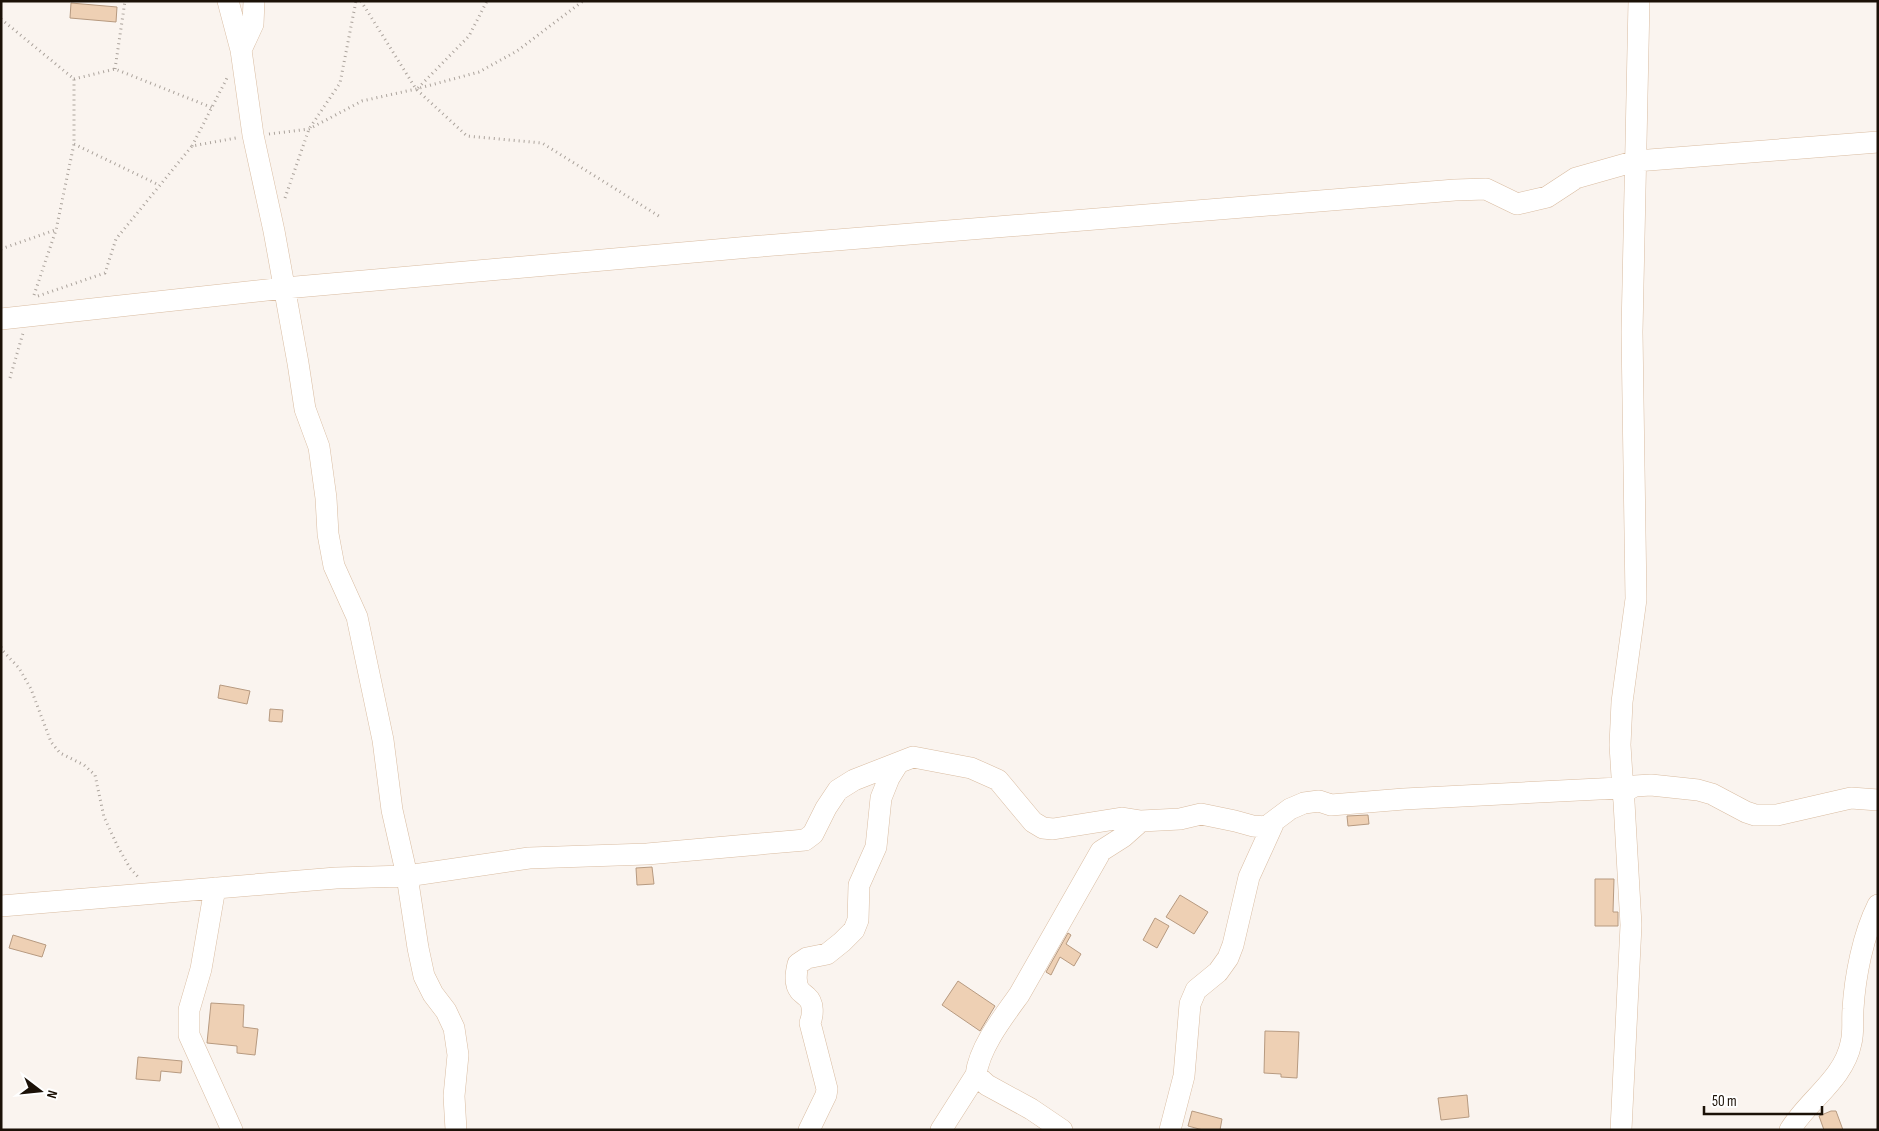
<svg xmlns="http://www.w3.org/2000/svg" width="1879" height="1131" font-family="'Sofia Sans Condensed',sans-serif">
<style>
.building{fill:#eed0b4;stroke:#b79a80}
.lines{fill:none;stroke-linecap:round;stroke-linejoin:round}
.minor-casing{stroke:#d9bca1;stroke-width:22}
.path{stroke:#aba39c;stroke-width:3;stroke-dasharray:1 4;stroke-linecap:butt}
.minor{stroke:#fff;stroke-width:21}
</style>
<rect width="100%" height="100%" fill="#faf4ef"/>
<path class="building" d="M 71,3 L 117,7 L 116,22 L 70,18 Z
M 220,685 L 250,691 L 247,704 L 218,698 Z
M 270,709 L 283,710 L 282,722 L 269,721 Z
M 1368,815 L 1369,824 L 1348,826 L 1347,816 Z
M 652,867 L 654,884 L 637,885 L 636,868 Z
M 1595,879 L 1614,879 L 1613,912 L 1618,912 L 1618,926 L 1595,926 Z
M 1180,895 L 1208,912 L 1194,934 L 1166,917 Z
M 1155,918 L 1169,926 L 1157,948 L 1143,940 Z
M 1068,933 L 1071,935 L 1066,944 L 1081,954 L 1074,966 L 1060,957 L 1051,975 L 1046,972 Z
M 13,935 L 46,945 L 42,957 L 9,948 Z
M 958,981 L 995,1006 L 980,1031 L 942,1005 Z
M 211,1003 L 244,1005 L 243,1027 L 258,1029 L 255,1055 L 237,1053 L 237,1046 L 207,1043 Z
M 1265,1031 L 1299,1032 L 1297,1078 L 1281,1077 L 1281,1074 L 1264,1073 Z
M 138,1057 L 182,1061 L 181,1073 L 161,1071 L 160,1081 L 136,1079 Z
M 1467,1095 L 1469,1117 L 1441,1120 L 1438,1098 Z
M 1192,1111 L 1222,1119 L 1220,1130 L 1203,1130 L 1188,1126 Z
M 1831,1111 L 1836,1111 L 1843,1130 L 1824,1130 L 1819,1116 Z"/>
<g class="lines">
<defs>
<path id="minor" d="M 228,1 L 241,50 L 253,135 L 274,231 L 298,363 L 305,409 L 319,447 L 326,498 L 328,534 L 334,566 L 357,617 L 383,740 L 392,810 L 407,876 L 418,948 L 424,976 L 433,994 L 446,1011 L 454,1028 L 458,1055 L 454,1096 L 456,1130
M 1639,1 L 1632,332 L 1636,599 L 1622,702 L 1620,745 L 1623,792 L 1635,786 L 1651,785 L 1698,790 L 1712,794 L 1746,812 L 1755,815 L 1777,815 L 1851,798 L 1878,800
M 241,50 L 253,24 L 254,1
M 1,319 L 285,288 L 750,247 L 1455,190 L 1486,189 L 1517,204 L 1547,197 L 1576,178 L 1636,161 L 1878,142
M 215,888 L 201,969 L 189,1010 L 189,1035 L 232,1130
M 1,906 L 336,878 L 407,876 L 529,858 L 647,854 L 805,840 L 813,834 L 826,808 L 838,790 L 854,780 L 913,757 L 971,768 L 998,780 L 1033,822 L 1043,828 L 1053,829 L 1122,818 L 1141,821 L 1180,819 L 1201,814 L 1235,821 L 1253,826 L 1266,827 L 1290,809 L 1304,803 L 1319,801 L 1331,805 L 1404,799 L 1619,788 L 1623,792 L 1624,802 L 1631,925 L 1621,1130
M 809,1130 L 826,1095 L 827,1089 L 810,1023 C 813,1015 814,1003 807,997 C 806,996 801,992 800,991 C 794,983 796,973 798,964 L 807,958 L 827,954 L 842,942 L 854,930 L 858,920 L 859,885 L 876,847 L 881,798 L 889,778 L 897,765
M 941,1130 L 976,1075
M 1062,1130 L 1031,1109 L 987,1085 L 976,1075 C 979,1048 1003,1017 1019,995 L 1101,851 L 1123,837 L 1141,821
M 1170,1130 L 1184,1076 L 1190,1004 L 1196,990 L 1218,972 L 1228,958 L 1233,945 L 1249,877 L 1274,822
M 1790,1130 C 1808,1100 1844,1079 1851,1043 C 1854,1032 1852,1020 1853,1009 C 1855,976 1863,935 1878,905"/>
</defs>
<use href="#minor" class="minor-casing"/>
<path class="path" d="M 361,1 L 416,89 L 467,136 L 542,143 L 662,218
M 1,19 L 74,79 L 74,144 L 56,230 L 33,298
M 115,69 L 125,1
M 74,79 L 115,69 L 213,108
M 418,88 L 469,36 L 487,1
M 269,134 L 309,129 L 362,101 L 416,89 L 479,72 L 517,51 L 583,1
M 74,144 L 159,185
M 192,146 L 227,78
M 285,198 L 309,129 L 340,83 L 356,1
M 1,249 L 55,230
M 38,296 L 105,273 L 116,239 L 192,146 L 236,138
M 10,378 L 23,333
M 1,647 L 3,651 L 19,668 L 31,689 L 51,742 L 60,753 L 84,765 L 95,775 L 104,817 L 118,847 L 130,868 L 138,877"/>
<use href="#minor" class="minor"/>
</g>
<rect width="1879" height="1131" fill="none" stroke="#1b1107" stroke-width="5"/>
<g transform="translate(40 1091) rotate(106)" stroke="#ffffff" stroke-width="4" paint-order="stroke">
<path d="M0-4L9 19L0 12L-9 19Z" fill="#1b1107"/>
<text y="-8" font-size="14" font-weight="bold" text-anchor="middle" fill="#1b1107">N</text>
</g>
<path d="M1704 1106v8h118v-8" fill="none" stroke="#1b1107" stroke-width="2.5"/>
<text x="1712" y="1106" font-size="15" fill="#1b1107" stroke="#ffffff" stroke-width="4" paint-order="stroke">50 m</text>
</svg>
